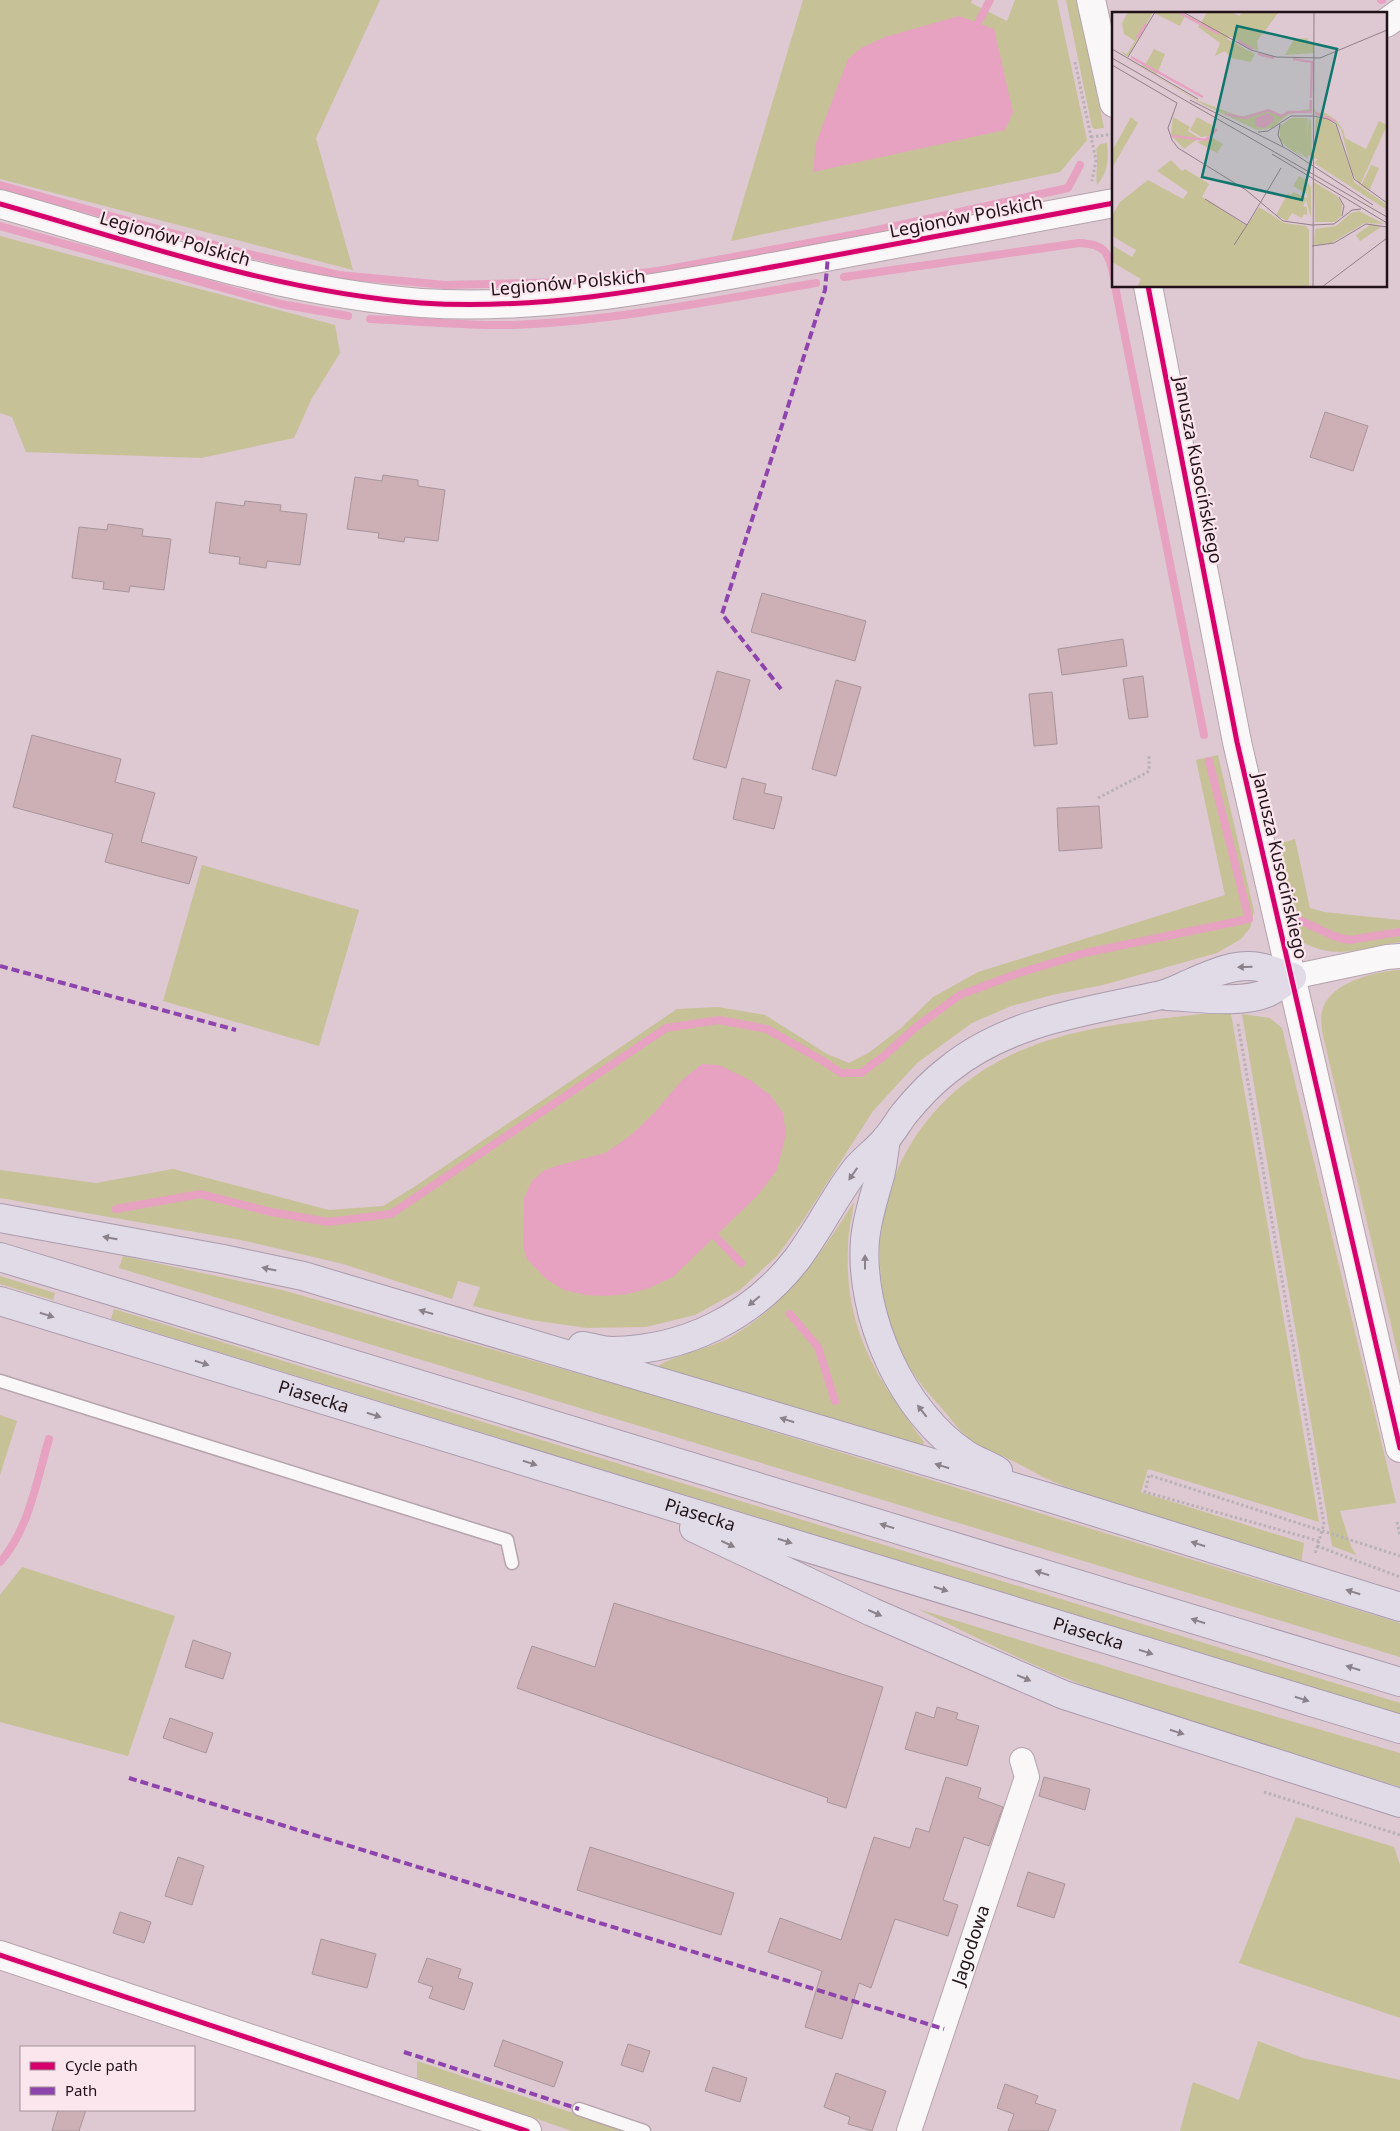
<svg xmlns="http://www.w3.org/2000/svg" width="1400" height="2131" font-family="'Noto Sans',sans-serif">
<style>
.green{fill:#c7c198}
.water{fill:#e6a2c0}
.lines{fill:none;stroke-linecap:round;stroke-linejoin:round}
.stream{stroke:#e6a2c0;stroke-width:8}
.building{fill:#ccb0b6;stroke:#a7959b}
.lane-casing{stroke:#b5a4ab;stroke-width:15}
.street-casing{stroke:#b5a4ab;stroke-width:26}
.secondary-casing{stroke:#b5a4ab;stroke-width:30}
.highway-casing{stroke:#a99bad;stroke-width:30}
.path{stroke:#b9b1b5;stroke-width:3;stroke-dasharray:2.5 2.5;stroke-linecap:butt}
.lane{stroke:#faf7f8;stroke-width:12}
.street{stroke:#faf7f8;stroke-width:24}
.secondary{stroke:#faf7f8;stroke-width:28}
.highway{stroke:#e1dbe8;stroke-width:28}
.path-bridge{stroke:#b9b1b5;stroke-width:3;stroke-dasharray:2.5 2.5;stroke-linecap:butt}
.quiet{stroke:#8e44ad;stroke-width:4;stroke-dasharray:8 4;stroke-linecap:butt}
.cycleway-casing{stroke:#fbe6ee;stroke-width:8}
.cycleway{stroke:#d6006c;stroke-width:5}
.oneway{fill:#8a818a}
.labels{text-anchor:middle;stroke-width:4.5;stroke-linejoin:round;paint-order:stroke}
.street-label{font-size:18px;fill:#201218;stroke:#fbe6ee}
.inset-river{fill:none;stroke:#e6a2c0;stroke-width:2.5}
.inset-road{fill:none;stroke:#927f87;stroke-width:1}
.view{fill:#0f766e;fill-opacity:0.15;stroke:#0f766e;stroke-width:2.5}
.inset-edge{fill:none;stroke:#201218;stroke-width:2.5}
</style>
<rect width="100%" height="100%" fill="#dec8d1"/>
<path class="green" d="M 0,0 L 380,0 L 316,138 L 353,270 L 0,179 Z
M 803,0 L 972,0 L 971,3 L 1007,21 L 1015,0 L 1057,0 L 1087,140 L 1060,172 L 731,241 Z
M 1066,0 L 1076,0 L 1078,4 L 1104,128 L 1095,129 L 1092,127 Z
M 1107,143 C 1109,159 1108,172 1097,185 C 1095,173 1099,162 1096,149 L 1100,144 Z
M 0,236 L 335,325 L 340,353 L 311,400 L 294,438 L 201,458 L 26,452 L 12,417 L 0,413 Z
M 1218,755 L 1254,911 L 1250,928 L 1241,939 L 1217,953 L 1103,985 L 1052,995 L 1011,1006 L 972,1023 L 917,1063 L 873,1111 L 802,1222 L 777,1256 L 740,1290 L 695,1315 L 646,1327 L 587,1328 L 531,1320 L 473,1306 L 480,1287 L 458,1281 L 452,1299 L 343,1264 L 241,1240 L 0,1198 L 0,1170 L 96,1183 L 173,1169 L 329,1210 L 383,1206 L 414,1187 L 677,1009 L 718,1007 L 765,1015 L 827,1054 L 849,1063 L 870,1052 L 901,1028 L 933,997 L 978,972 L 1225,895 L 1196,760 Z
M 1295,839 L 1310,908 L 1324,912 L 1400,920 L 1400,942 C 1363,947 1340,961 1304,943 L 1295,923 L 1278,844 Z
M 202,865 L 359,910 L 319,1046 L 163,1001 Z
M 1400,970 L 1400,1363 L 1322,1031 C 1322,1025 1320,1018 1322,1012 C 1327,983 1376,971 1400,970 Z
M 1201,1014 L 1231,1014 L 1319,1522 L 1148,1469 L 1141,1492 L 1304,1543 L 1301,1564 C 1254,1548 1207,1533 1160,1518 C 1125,1506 1088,1496 1054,1482 C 1040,1476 1027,1468 1013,1461 C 999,1454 980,1448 968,1438 C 959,1430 952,1420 944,1411 C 931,1396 917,1381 907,1363 C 848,1251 888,1121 999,1061 C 1060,1028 1133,1022 1201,1014 Z
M 1242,1014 L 1270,1018 L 1282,1028 L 1396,1503 L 1340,1511 L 1351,1546 L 1356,1555 L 1332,1546 Z
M 854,1202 C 852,1217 848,1232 848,1247 C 844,1330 877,1378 924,1442 L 922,1447 L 657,1367 C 668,1357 714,1347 731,1337 C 786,1305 821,1254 854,1202 Z
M 123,1256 L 282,1290 L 626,1387 L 1400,1623 L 1400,1657 L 119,1268 Z
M 0,1276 L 55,1293 L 53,1300 L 0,1284 Z
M 114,1309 L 1400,1703 L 1400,1714 L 111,1319 Z
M 0,1415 L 17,1421 L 0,1475 Z
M 22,1567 L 175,1616 L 128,1756 L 0,1722 L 0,1595 Z
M 918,1609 L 1157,1682 L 1400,1753 L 1400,1787 C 1298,1755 1194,1725 1094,1689 C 1033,1667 976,1637 918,1609 Z
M 1296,1817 L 1394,1847 L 1400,1865 L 1400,2018 L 1239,1963 Z
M 1258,2041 L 1303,2058 L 1400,2080 L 1400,2131 L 1180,2131 L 1193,2082 L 1239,2100 Z
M 417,2061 L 627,2131 L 572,2131 L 417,2078 Z"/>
<path class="water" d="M 959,16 L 994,29 L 1013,112 L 1005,130 L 813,172 L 816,143 L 848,59 L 861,48 L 885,37 Z
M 702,1064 L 719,1065 L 750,1080 L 770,1095 L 783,1113 L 786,1134 L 777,1170 L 758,1195 L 673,1277 L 647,1289 L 627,1294 L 606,1296 L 586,1295 L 564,1290 L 546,1279 L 527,1259 L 523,1246 L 524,1198 L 532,1181 L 543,1171 L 556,1166 L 605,1153 L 630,1136 L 655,1112 L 682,1080 Z"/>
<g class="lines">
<path class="stream" d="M 1381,0 L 1382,0
M 978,23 L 990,0
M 0,185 L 240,252 L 339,275 L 445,285 L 568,282 L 658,271 L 868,232 L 1068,188 L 1080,165
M 0,226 L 281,304 L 348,316
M 844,277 L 1079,243 C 1106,244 1109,253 1114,278
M 1115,286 L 1204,735
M 370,319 C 418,321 467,326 514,325 C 615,321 716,300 816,283
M 1297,919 L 1336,937 L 1349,940 L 1400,932
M 116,1209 L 200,1194 L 271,1212 L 328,1222 L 391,1214 L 666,1028 L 719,1020 L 767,1029 L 823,1061 L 841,1073 L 861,1073 L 884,1056 L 916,1027 L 960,995 L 1016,974 L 1085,953 L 1249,919 L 1209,761
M 715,1236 L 741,1263
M 790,1314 L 818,1347 L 835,1401
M 0,1562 C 29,1530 37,1479 49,1439"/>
</g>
<path class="building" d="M 1325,412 L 1368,426 L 1353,471 L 1310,457 Z
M 383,475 L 418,480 L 418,486 L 445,490 L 438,541 L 405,537 L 404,542 L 378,538 L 379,533 L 347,529 L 355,477 L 382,481 Z
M 245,501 L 281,505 L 280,511 L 307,514 L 300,565 L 267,561 L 266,568 L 239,564 L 240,557 L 209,553 L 216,502 L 244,506 Z
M 108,524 L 143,529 L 142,536 L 171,539 L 164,590 L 130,586 L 129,592 L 103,589 L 104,582 L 72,578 L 79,527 L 107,530 Z
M 762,593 L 866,621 L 855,661 L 751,632 Z
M 1123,639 L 1127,666 L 1062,675 L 1058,649 Z
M 717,671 L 750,680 L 726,768 L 693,759 Z
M 1143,676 L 1148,717 L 1129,719 L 1123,679 Z
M 836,680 L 861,687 L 836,776 L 812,769 Z
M 1052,692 L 1057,744 L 1034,746 L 1029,694 Z
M 32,735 L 121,759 L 115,782 L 155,793 L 141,842 L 197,857 L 189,884 L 105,862 L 113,834 L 13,807 Z
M 742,778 L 766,784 L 764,793 L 782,797 L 774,829 L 733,819 Z
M 1099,806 L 1102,848 L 1059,851 L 1057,808 Z
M 614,1603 L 883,1687 L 846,1808 L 827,1802 L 828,1798 L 517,1688 L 532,1646 L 595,1667 Z
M 193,1640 L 231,1653 L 223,1679 L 185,1667 Z
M 937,1707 L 958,1713 L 956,1719 L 979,1726 L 967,1766 L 905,1749 L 916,1712 L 934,1718 Z
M 170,1718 L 213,1733 L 206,1753 L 163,1738 Z
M 946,1777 L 981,1788 L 978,1798 L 1003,1807 L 989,1846 L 964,1837 L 943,1900 L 958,1905 L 948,1936 L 895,1919 L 871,1988 L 859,1983 L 842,2039 L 805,2027 L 822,1971 L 768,1952 L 780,1918 L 841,1940 L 874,1837 L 910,1848 L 916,1828 L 929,1832 Z
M 1044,1777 L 1090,1789 L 1085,1810 L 1039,1796 Z
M 590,1847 L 734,1893 L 721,1935 L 577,1890 Z
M 178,1857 L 204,1866 L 192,1905 L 165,1896 Z
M 1028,1872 L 1065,1884 L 1054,1918 L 1017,1906 Z
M 120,1912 L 151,1922 L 144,1943 L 113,1933 Z
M 321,1939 L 376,1954 L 367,1988 L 312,1974 Z
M 427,1958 L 461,1969 L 458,1978 L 473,1983 L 464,2010 L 429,1998 L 433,1987 L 418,1982 Z
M 503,2040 L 563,2062 L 554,2087 L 494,2066 Z
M 628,2044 L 650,2051 L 643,2072 L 621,2065 Z
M 713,2067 L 747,2078 L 740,2102 L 705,2091 Z
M 836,2073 L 886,2091 L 872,2131 L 848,2124 L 850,2117 L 824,2107 Z
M 1005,2084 L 1038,2096 L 1035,2103 L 1056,2110 L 1048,2131 L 1008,2131 L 1014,2114 L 997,2108 Z
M 58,2110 L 86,2110 L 79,2131 L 52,2131 Z"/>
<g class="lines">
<defs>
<path id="lane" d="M 0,1381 L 507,1540 L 512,1563
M 579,2109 L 644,2131"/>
<g id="street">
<path d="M 1292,977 L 1387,957 L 1400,956"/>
<path id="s1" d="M 909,2131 L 1027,1777 L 1022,1760"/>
</g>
<path id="secondary" d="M 1091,0 L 1114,103
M 1386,23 L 1400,13
M 0,204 C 138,243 277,292 421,303 C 544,311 663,287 783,265 C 893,244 1004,224 1114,203
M 1148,286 L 1237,742 L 1400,1448
M 0,1955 L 527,2131"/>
<g id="highway">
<path d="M 1167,996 C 1196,997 1242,1005 1269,992 C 1277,988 1284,982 1292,977"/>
<path d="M 886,1139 C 884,1151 883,1164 880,1176 C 874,1197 867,1218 865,1240 C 859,1316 902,1413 967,1455 C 977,1461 988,1465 998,1471"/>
<path d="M 0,1218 L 223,1259 L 303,1276 L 1047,1497 L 1400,1607"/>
<path d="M 0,1257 L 1400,1682"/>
<path id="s2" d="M 0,1301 L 1400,1729"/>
<path d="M 582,1346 C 592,1347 602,1351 612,1351 C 685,1350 752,1317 797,1259 C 819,1230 834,1197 856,1169 C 865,1158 877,1150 886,1139 C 893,1131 898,1122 904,1114 C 917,1098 932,1082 949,1069 C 1009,1021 1084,1012 1157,996 C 1169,994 1181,987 1193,982 C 1213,973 1236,963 1259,967 C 1270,969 1281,974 1292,977"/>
<path d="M 694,1528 L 872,1612 L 1064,1695 L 1400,1803"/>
</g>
</defs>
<use href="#lane" class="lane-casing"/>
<use href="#street" class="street-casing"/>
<use href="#secondary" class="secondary-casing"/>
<use href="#highway" class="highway-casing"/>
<path class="path" d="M 1075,62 L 1096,160 L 1092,181
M 1091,137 L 1114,134
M 1098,798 L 1146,773 L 1149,771 L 1149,754
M 1238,1024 L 1324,1524 L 1315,1554
M 1397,1522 L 1400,1536
M 1317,1546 L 1400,1577
M 1264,1792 L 1400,1835"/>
<use href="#lane" class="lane"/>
<use href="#street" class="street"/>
<use href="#secondary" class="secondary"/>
<use href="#highway" class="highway"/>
<path class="path-bridge" d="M 1319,1541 L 1145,1492 L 1149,1475 L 1400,1556"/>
<path class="quiet" d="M 781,689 L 722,614 L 825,290 L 828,256
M 0,966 L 236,1030
M 129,1778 L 944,2029
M 404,2052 L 579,2109"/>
<defs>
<path id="cycleway" d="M 0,204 C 138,243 277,292 421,303 C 544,311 663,287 783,265 C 893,244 1004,224 1114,203
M 1148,286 L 1237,742 L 1400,1448
M 0,1955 L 527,2131"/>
</defs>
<use href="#cycleway" class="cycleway-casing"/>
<use href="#cycleway" class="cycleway"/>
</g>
<defs><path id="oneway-solid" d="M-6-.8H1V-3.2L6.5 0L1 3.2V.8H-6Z" transform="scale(1.25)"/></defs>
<g class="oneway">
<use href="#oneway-solid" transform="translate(1245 967) rotate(178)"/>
<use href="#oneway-solid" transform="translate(853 1174) rotate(125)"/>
<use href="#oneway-solid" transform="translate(110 1238) rotate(-170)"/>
<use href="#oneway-solid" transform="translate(865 1262) rotate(-90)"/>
<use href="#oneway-solid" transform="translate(269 1269) rotate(-168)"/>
<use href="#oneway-solid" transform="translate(754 1301) rotate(140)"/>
<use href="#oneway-solid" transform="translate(426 1312) rotate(-164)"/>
<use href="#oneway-solid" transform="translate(47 1315) rotate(17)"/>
<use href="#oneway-solid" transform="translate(202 1363) rotate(17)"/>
<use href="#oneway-solid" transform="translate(922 1411) rotate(-128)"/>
<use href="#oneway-solid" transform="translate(374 1415) rotate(17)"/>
<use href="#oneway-solid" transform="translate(787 1420) rotate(-163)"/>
<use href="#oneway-solid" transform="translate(530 1463) rotate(17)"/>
<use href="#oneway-solid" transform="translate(942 1466) rotate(-163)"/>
<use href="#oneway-solid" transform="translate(887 1526) rotate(-163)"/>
<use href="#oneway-solid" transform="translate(785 1541) rotate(17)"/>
<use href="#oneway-solid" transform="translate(728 1544) rotate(25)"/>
<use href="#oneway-solid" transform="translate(1198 1544) rotate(-163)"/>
<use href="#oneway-solid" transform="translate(1042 1573) rotate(-163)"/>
<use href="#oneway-solid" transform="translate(941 1589) rotate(17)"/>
<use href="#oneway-solid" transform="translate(1353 1592) rotate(-163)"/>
<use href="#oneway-solid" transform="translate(875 1613) rotate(24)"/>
<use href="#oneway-solid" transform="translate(1198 1621) rotate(-163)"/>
<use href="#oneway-solid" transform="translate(1146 1652) rotate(17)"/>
<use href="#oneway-solid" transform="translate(1353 1668) rotate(-163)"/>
<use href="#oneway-solid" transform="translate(1024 1678) rotate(23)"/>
<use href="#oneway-solid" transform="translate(1302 1699) rotate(17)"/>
<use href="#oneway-solid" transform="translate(1177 1732) rotate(18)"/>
</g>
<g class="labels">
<g class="street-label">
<text transform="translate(966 217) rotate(-11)" y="6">Legionów Polskich</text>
<text transform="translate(175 239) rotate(16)" y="6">Legionów Polskich</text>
<text transform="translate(568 283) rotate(-5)" y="6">Legionów Polskich</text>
<text transform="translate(1198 470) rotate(79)" y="6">Janusza Kusocińskiego</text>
<text transform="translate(1280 866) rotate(77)" y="6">Janusza Kusocińskiego</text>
<text dy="6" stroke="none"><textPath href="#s2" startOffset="328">Piasecka</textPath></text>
<text dy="6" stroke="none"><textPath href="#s2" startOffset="732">Piasecka</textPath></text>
<text dy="6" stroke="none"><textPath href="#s2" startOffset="1138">Piasecka</textPath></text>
<text dy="6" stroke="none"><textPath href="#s1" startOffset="196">Jagodowa</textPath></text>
</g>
</g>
<g transform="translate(1112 12)">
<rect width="275" height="275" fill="#dec8d1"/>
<path d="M 16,0 L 41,0 L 16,44 L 14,44 L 8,39 L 15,42 L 23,29 L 12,22 L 10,11 ZM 45,0 L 69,0 L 89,11 L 95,0 L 120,0 L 127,4 L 130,0 L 167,0 L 145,29 L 146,39 L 117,24 L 115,27 L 143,42 L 139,50 L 119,46 L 113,39 L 103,44 L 108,31 L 86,15 L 88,12 L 73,4 L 68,14 L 44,2 L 41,6 ZM 196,26 L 196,31 L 201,30 L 202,41 L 173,43 L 182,27 ZM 42,37 L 53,42 L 45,62 L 28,53 L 33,53 ZM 0,38 L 87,89 L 129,105 L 157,97 L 168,103 L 197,97 L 198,87 L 199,99 L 177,102 L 160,116 L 145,118 L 92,93 ZM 202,95 L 204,100 L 214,101 L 224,108 L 231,118 L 233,126 L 254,137 L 267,109 L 275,113 L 248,173 L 240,161 L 229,117 L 218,106 L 203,103 ZM 19,105 L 26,111 L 0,156 L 0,139 ZM 61,105 L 78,115 L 76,119 L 87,126 L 72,137 L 59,123 ZM 85,105 L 103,115 L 98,124 L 89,125 L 78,118 ZM 179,106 L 196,106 L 195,126 L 197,106 L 199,108 L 200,144 L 196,143 L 196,147 L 183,137 L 192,146 L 176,136 L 168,128 L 168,114 ZM 204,106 L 215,107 L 224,114 L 242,170 L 275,193 L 275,198 L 202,151 L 206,147 L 202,146 ZM 101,126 L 111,132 L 105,141 L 85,130 ZM 59,148 L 70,159 L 73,157 L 97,172 L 90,185 L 135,214 L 147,195 L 172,211 L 194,214 L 197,218 L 197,275 L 25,275 L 29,267 L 0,250 L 0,233 L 20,245 L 24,238 L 0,224 L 0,204 L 8,190 L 36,168 L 71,187 L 76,180 L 45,159 ZM 259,153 L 267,156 L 257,179 L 249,174 ZM 187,164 L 194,168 L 197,195 L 195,170 L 199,175 L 199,205 L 194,188 L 191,194 L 195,195 L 195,203 L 192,202 L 190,206 L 180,201 L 175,209 L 164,203 L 176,181 L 179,183 L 181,180 L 195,186 L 195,182 L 181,174 ZM 202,170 L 225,184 L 230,192 L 229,204 L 223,210 L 203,210 ZM 247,199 L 272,212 L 253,211 L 219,231 L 202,233 L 203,217 L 224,214 L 239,201 ZM 258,213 L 269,215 L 248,229 L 244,223 Z" fill="#c7c198"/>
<path d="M 157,101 L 162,106 L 161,110 L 152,116 L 143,114 L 143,106 Z" fill="#e6a2c0"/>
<path class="inset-river" d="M 68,1 L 107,22M 25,26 L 34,12M 126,29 L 141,37M 146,42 L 162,46M 19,45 L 91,85M 181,47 L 200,50 L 199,86M 203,101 L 223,109M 113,102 L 133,106 L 156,98 L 169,104 L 177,100 L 199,100 L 199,88M 60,124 L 94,128 L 105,117"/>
<path class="inset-road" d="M 71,0 L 139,38 L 164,45 L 208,46 L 275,18M 0,37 L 86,87M 16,45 L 43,0M 0,46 L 275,205M 0,53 L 65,91 L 56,116 L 60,128 L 66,136 L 134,178 L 171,209 L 200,213M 78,88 L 175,137 L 261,193M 201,104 L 216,107 L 224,112 L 242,167 L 275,191M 168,112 L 166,123 L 171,134M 146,120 L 156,119 L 179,104 L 201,104M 160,142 L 275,211M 227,185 L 232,194 L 230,204M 93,187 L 135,213 L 169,156M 200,213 L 222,212 L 240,198 L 249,197M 122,233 L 135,213M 200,234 L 222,231 L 254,212 L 275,215M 201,275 L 202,0M 210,275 L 275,226"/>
<path class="view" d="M 125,14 L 225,37 L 190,188 L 90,165 Z"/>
<rect width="275" height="275" class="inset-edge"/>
</g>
<rect x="20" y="2046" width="175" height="65" fill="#fbe6ee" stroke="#a39198"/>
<rect x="30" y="2062" width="25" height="8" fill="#d6006c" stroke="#a39198"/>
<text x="65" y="2071" font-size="15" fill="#201218">Cycle path</text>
<rect x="30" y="2087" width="25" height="8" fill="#8e44ad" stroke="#a39198"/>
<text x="65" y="2096" font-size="15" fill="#201218">Path</text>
</svg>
